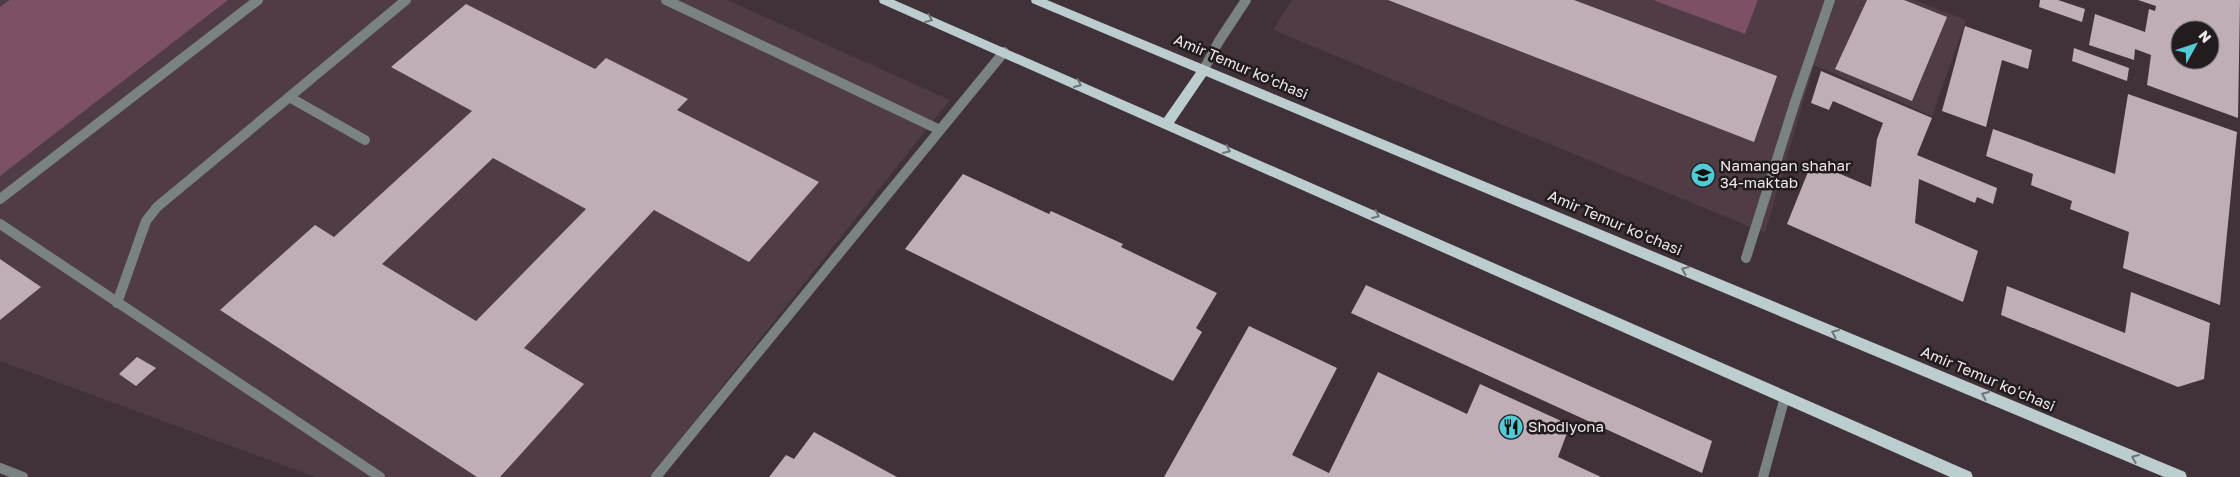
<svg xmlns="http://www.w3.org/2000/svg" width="2240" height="477" font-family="'Golos Text',sans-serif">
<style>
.built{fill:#4f3c44}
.green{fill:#7c5166}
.building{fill:#bfaeb5;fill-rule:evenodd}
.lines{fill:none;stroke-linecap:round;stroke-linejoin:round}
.lane{stroke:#7a8283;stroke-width:10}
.street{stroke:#7a8283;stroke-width:10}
.primary{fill:#bccdcf;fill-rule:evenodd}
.oneway{stroke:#6f7477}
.labels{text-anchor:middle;stroke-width:5;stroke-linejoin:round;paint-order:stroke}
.street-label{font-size:15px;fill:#f0e7eb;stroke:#221c1f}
.poi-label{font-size:15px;fill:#f0e7eb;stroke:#221c1f;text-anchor:start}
</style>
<rect width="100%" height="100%" fill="#403238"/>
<path class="built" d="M 0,0 L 727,0 L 950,100 L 650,477 L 315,477 L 0,361 Z
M 1292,0 L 1914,0 L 1966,20 L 1932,116 L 1814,65 L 1765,233 L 1273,30 Z"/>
<path class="green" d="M 10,0 L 228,0 L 0,176 L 0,7 Z
M 1653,0 L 1758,0 L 1745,34 Z"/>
<path class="building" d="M 1388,0 L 1574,0 L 1777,76 L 1754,142 Z
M 1867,0 L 1904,0 L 1947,17 L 1912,101 L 1835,69 Z
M 2040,0 L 2058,0 L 2085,9 L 2082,22 L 2039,7 Z
M 2138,0 L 2240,0 L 2238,118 L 2147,85 L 2151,55 L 2135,49 L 2134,60 L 2089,45 L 2095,14 L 2145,32 L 2149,9 L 2155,11 L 2156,6 ZM 2180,30 L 2210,30 L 2210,60 L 2180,60 Z
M 466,4 L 595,69 L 606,58 L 688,99 L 677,110 L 819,182 L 749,262 L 654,210 L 524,348 L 584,384 L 500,477 L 477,477 L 220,310 L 315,225 L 334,237 L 472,111 L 391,67 ZM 493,158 L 586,209 L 476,321 L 382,264 Z
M 1965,26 L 2032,50 L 2028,69 L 2002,60 L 1986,127 L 1942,111 Z
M 2074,48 L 2129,68 L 2127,81 L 2072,61 Z
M 1821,71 L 1932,118 L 1917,155 L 1997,188 L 1993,204 L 1977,197 L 1975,203 L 1919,179 L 1915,223 L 1978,251 L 1963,302 L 1787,224 L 1812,162 L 1871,187 L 1877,139 L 1883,123 L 1833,101 L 1829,110 L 1811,103 Z
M 2128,94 L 2237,132 L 2220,305 L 2123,268 L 2129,232 L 2070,209 L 2072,201 L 2031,185 L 2033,174 L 1986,156 L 1993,129 L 2115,174 Z
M 963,174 L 1049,214 L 1051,211 L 1123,244 L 1121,247 L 1217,293 L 1196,328 L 1202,332 L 1173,381 L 905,249 Z
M 0,259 L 41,287 L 0,320 Z
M 1366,285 L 1712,441 L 1702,473 L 1351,313 Z
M 2007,286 L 2125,333 L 2131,292 L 2210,323 L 2204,379 L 2178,387 L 2001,315 Z
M 1249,326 L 1337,368 L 1292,455 L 1329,473 L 1378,372 L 1467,414 L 1480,384 L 1570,425 L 1558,457 L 1601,477 L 1164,477 Z
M 137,357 L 156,368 L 136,386 L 119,374 Z
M 814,432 L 897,477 L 769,477 L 786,455 L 794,459 Z"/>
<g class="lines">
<path class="lane" d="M 666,0 L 940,130
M 289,97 L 365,140
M 0,199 L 258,0
M 0,224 L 380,477
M 1746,258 L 1795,102 L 1830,0
M 117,303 L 146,221 L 157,207 L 406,0
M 656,477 L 1004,52
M 1763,477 L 1785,397"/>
<path class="street" d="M 1204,69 L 1219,41 L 1246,0
M 0,468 L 23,477"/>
<path class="primary" d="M 879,0 L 894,0 L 1164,118 L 1196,72 L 1032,3 L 1031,0 L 1047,0 L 2185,472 L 2187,477 L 2164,477 L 1206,76 L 1174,123 L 1971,472 L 1973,477 L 1950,477 L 880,3 Z"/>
</g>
<defs><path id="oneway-chevron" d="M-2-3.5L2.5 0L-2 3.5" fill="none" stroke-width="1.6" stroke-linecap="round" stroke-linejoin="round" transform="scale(1.25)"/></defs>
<g class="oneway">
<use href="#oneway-chevron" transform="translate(929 19) rotate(24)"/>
<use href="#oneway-chevron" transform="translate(1078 84) rotate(24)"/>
<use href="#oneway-chevron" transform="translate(1227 150) rotate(24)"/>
<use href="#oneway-chevron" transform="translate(1376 215) rotate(24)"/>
<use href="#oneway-chevron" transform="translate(1685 270) rotate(-157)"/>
<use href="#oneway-chevron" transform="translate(1835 333) rotate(-157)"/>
<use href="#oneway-chevron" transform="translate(1985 395) rotate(-157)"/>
<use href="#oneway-chevron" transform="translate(2135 458) rotate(-157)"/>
</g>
<defs>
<symbol id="school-disc" viewBox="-11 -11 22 22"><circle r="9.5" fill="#52cbd7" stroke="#221c1f"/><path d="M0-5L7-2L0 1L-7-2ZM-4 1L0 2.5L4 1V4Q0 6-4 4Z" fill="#111"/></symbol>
<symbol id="restaurant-disc" viewBox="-11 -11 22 22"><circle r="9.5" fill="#52cbd7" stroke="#221c1f"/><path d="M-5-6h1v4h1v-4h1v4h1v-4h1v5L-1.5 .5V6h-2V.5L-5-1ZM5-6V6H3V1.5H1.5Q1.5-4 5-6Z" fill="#111"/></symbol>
</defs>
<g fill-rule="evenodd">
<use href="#school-disc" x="1689" y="161" width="28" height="28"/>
<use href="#restaurant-disc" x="1497" y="413" width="28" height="28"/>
</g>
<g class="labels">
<g class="street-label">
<text transform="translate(1241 67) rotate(23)" y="5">Amir Temur koʻchasi</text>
<text transform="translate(1615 223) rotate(23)" y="5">Amir Temur koʻchasi</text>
<text transform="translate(1988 379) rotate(23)" y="5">Amir Temur koʻchasi</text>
</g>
<g class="poi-label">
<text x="1720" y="171">Namangan shahar<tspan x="1720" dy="17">34-maktab</tspan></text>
<text x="1528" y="432">Shodiyona</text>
</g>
</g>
<g transform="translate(2195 45) rotate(50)"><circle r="24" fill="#221c1f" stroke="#746d71"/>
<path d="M0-4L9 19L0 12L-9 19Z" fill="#52cbd7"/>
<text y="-8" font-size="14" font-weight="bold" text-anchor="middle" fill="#f0e7eb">N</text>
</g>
</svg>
